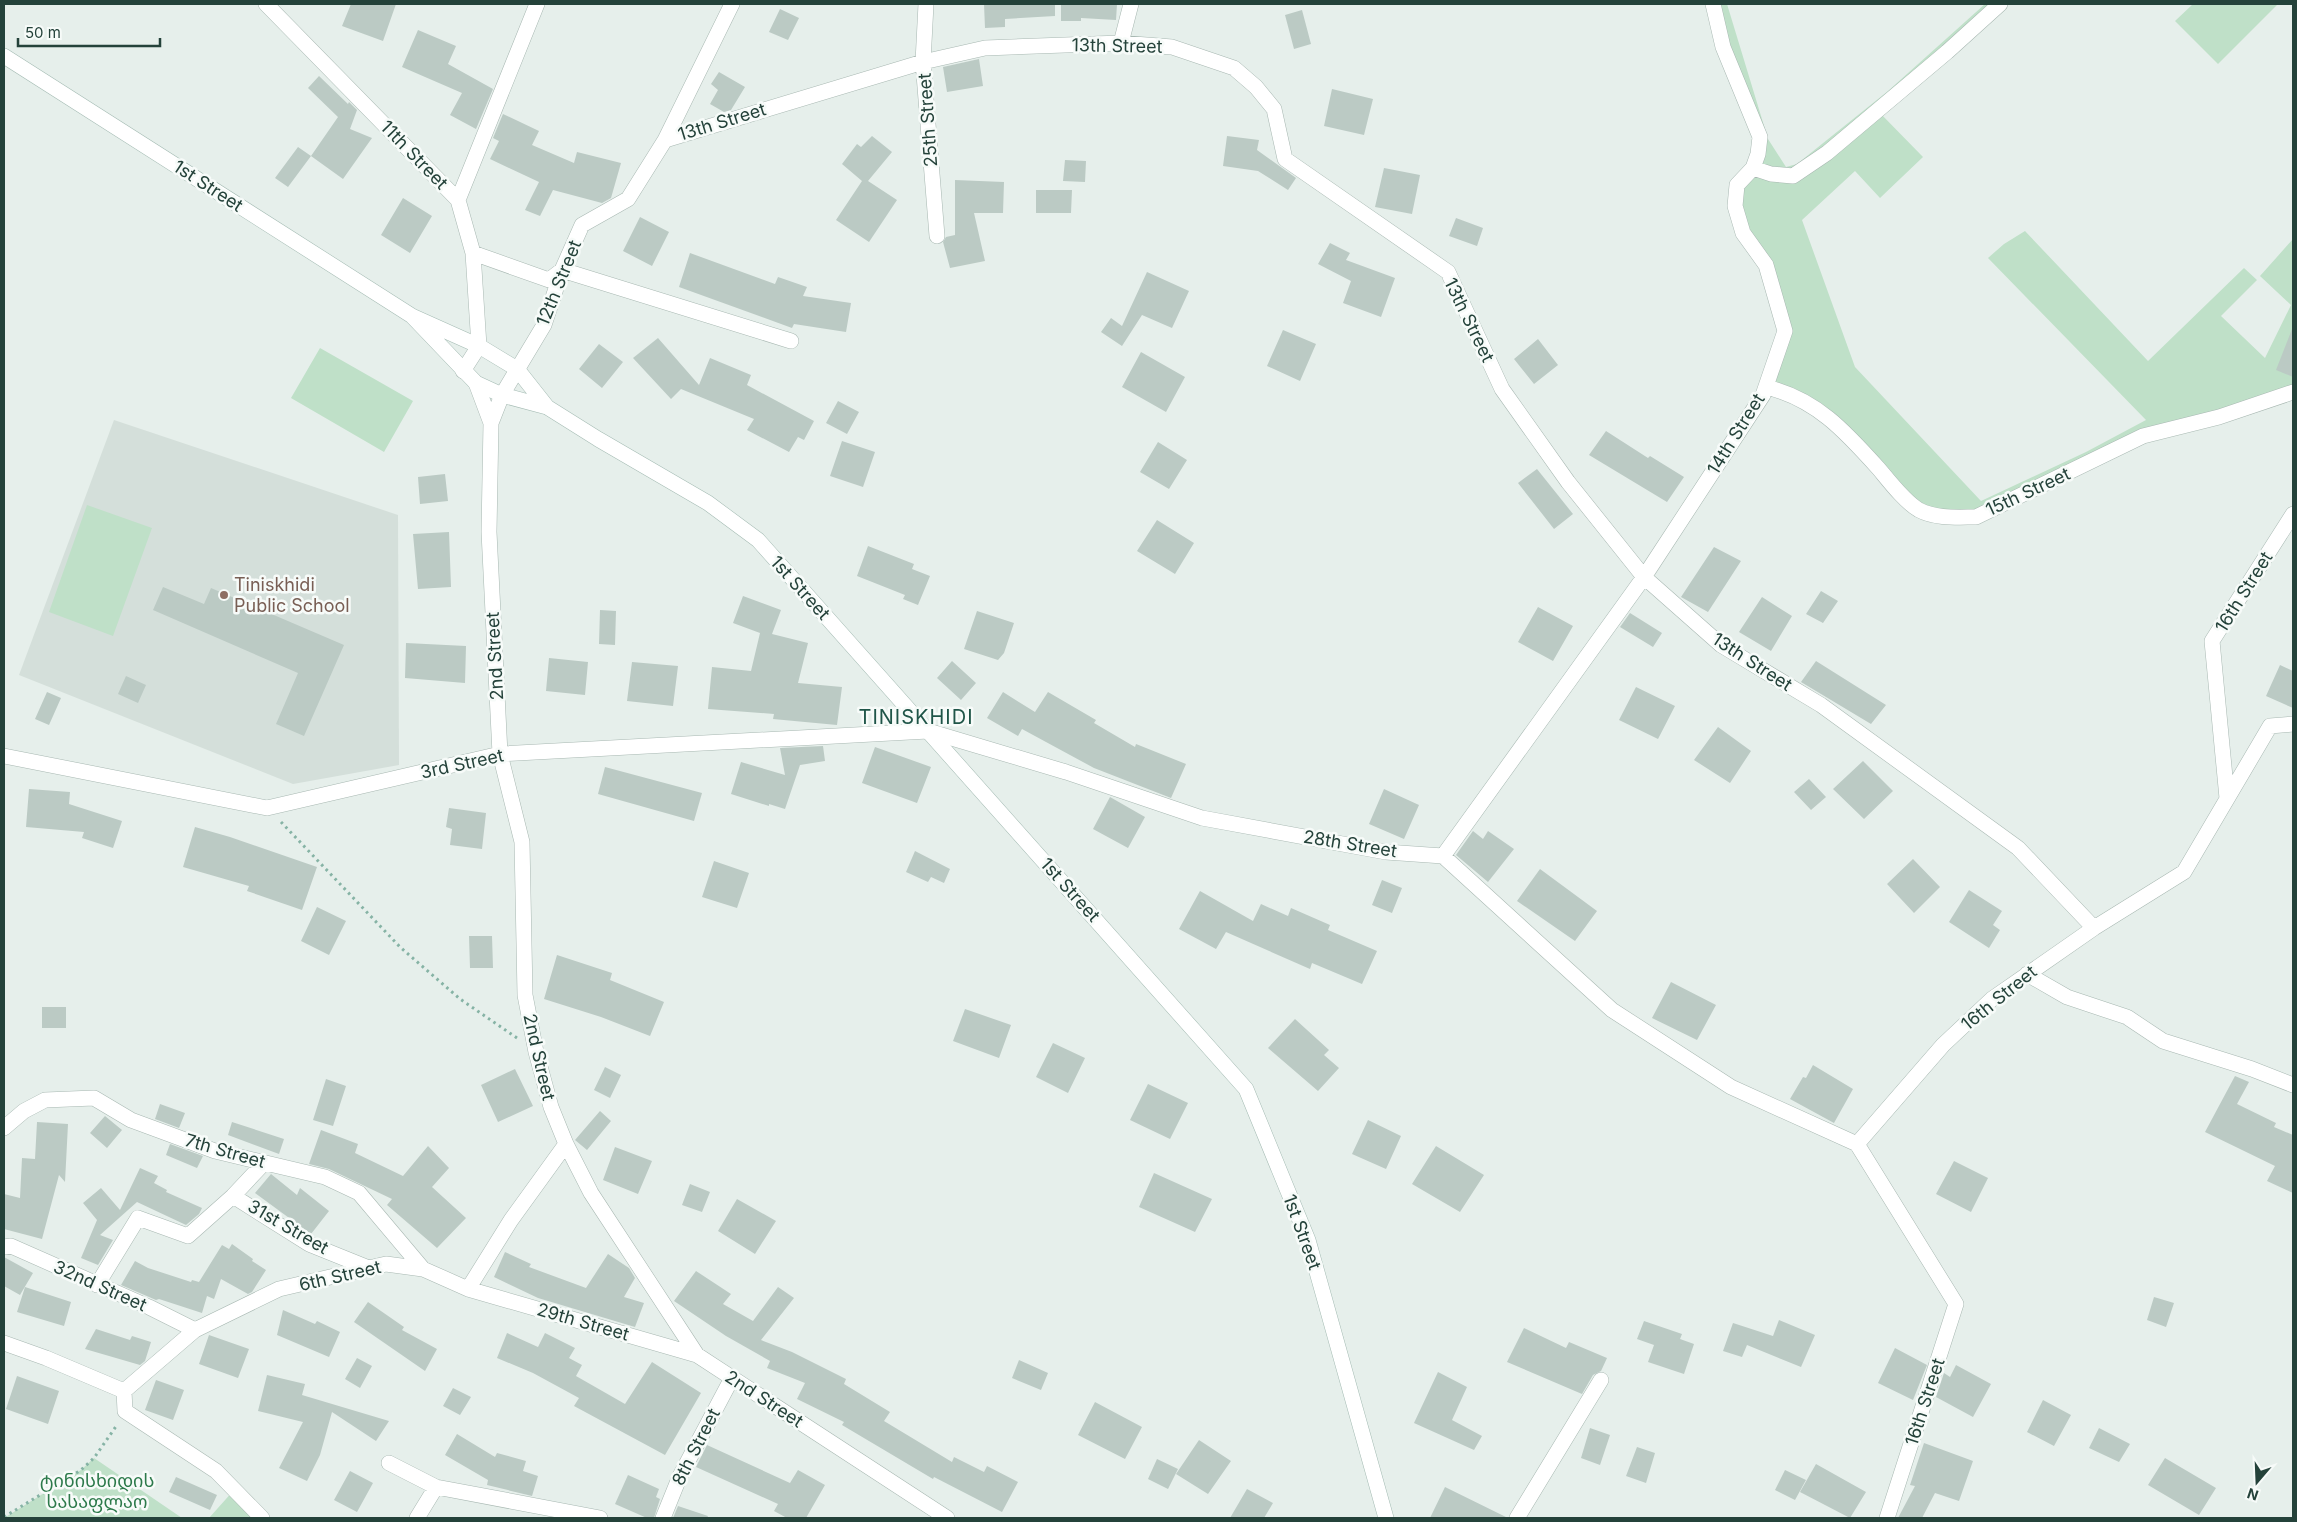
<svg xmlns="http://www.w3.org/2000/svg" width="2297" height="1522" font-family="Inter,'Noto Sans Georgian',sans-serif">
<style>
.built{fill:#d4dfda}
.green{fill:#bfe0c8}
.building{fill:#bbcac4}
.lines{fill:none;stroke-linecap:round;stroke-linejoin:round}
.street-casing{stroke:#a8b8b2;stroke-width:16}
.secondary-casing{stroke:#a4bbb3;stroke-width:16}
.path{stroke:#86b3a5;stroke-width:3;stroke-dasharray:2.5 4;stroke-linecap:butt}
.street{stroke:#fff;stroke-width:15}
.secondary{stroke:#fff;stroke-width:15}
.education-dot{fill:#8d6e63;stroke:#f7fbf9;stroke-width:2}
.labels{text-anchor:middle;stroke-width:5;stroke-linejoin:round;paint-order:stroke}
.street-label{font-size:18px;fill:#24423a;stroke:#f7fbf9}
.education-label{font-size:18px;fill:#785e54;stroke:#f7fbf9;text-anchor:start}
.park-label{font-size:18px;fill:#2d7a4b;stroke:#f7fbf9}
.quarter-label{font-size:20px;letter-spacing:1px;fill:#1f5548;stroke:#f7fbf9}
</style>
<rect width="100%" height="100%" fill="#e6efeb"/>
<path class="built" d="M 114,420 L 398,515 L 399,765 L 293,784 L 19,675 Z"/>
<path class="green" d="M 1713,4 L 1727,4 L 1768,139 L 1786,167 L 1797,164 L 1888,91 L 1985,4 L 2000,4 L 1878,111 L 1923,157 L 1880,198 L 1855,171 L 1802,220 L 1855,367 L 1981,501 L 2086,452 L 2146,420 L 1988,258 L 2004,244 L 2025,231 L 2148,361 L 2244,268 L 2257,280 L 2221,316 L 2265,358 L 2291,305 L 2260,276 L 2293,239 L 2293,392 L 2143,436 L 1976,517 L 1920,510 L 1855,442 L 1766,387 L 1785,331 L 1735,206 L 1758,154 Z
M 2193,4 L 2278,4 L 2218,64 L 2175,21 Z
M 320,348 L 413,401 L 384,452 L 291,398 Z
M 87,505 L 152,528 L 113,636 L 49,612 Z
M 94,1458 L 182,1518 L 4,1518 L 81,1470 Z
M 234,1490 L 262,1518 L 209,1518 Z"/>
<path class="building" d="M 351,4 L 396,4 L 383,41 L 342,26 Z
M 984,4 L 1055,4 L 1055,16 L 1005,19 L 1005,27 L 985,28 Z
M 1061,4 L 1117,4 L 1116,20 L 1081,18 L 1081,21 L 1061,21 Z
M 780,9 L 799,18 L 788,40 L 769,32 Z
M 1302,10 L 1311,44 L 1294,49 L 1285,15 Z
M 418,30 L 456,46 L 448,64 L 493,89 L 476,129 L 450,115 L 462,93 L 402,67 Z
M 979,59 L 983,86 L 947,92 L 943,67 Z
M 719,72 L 745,87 L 731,110 L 724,112 L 710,104 L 718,90 L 711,84 Z
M 319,76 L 348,104 L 349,102 L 357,110 L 350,129 L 372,138 L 343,179 L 311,156 L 338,117 L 308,88 Z
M 1332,89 L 1373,99 L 1364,135 L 1324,126 Z
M 503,114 L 539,131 L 532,145 L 574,163 L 577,152 L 621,163 L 611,198 L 602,203 L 553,190 L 540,216 L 525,210 L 539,182 L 490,159 L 499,141 L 493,138 Z
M 872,136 L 892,152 L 868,181 L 897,200 L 869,242 L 836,220 L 862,181 L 842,164 L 857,144 L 861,147 Z
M 1227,136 L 1259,140 L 1257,150 L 1296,178 L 1288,190 L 1258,171 L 1223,166 Z
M 298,147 L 311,156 L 288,187 L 275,178 Z
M 1065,160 L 1086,161 L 1085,182 L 1063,181 Z
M 1384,168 L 1420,175 L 1412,214 L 1375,207 Z
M 955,180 L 1004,182 L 1003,213 L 974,213 L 985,261 L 950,268 L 943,242 L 946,237 L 955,235 Z
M 1036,190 L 1072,190 L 1071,213 L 1036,213 Z
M 403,198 L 432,216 L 410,253 L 381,235 Z
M 640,217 L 669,232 L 652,266 L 623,251 Z
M 1456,218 L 1483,228 L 1477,246 L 1449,236 Z
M 1330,243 L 1350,253 L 1346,260 L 1395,278 L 1381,317 L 1343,303 L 1351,281 L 1318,264 Z
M 690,253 L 775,284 L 778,277 L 807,287 L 803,296 L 851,303 L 846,332 L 794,324 L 792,328 L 679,287 Z
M 1147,272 L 1189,291 L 1172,328 L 1142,315 L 1122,346 L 1101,332 L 1111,318 L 1122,326 Z
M 2292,329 L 2293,329 L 2293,377 L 2276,370 Z
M 1283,330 L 1316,344 L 1300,381 L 1267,366 Z
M 658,338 L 699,385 L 710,358 L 751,375 L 747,385 L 814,421 L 804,440 L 798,437 L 789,452 L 747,430 L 754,419 L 681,389 L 671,399 L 633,358 Z
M 1538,339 L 1558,365 L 1534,384 L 1514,359 Z
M 599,344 L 623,362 L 602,388 L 579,369 Z
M 1141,352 L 1185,377 L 1166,412 L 1122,387 Z
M 838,401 L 859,412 L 847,434 L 826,423 Z
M 1606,431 L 1648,458 L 1650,456 L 1684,477 L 1667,502 L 1589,455 Z
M 842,441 L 875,452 L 863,487 L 830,476 Z
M 1158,442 L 1187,460 L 1169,489 L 1140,472 Z
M 1537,469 L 1573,514 L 1554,529 L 1518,483 Z
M 445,474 L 448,501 L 420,504 L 418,477 Z
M 1157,520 L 1194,543 L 1175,574 L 1137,551 Z
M 449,532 L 451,587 L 418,589 L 413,534 Z
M 868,546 L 914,564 L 912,569 L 930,576 L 918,605 L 903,599 L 905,595 L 857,576 Z
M 1714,547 L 1741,561 L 1708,612 L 1681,597 Z
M 163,587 L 204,604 L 211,588 L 344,645 L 304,736 L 276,724 L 298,673 L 153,610 Z
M 1821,591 L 1838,601 L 1823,623 L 1806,614 Z
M 743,596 L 781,610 L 772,634 L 808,643 L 798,683 L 842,687 L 837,725 L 773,719 L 774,714 L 708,709 L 712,667 L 751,671 L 760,633 L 733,623 Z
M 1762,597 L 1792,616 L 1771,651 L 1739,632 Z
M 1538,607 L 1573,626 L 1553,661 L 1518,642 Z
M 600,610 L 616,611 L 615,645 L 599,644 Z
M 977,611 L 1014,623 L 1004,653 L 998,660 L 964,649 Z
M 1630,613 L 1662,633 L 1653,647 L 1620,627 Z
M 406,643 L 466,646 L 465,683 L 405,678 Z
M 549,658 L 588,662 L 585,695 L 546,691 Z
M 952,661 L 976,683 L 961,700 L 937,678 Z
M 1816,661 L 1886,705 L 1871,724 L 1801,682 Z
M 632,662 L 678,666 L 673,706 L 627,701 Z
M 2280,665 L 2293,671 L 2293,708 L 2266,696 Z
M 126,676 L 146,685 L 138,703 L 118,694 Z
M 1636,687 L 1675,706 L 1658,739 L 1619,720 Z
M 47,692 L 61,698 L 49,725 L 35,719 Z
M 1003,692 L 1035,712 L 1048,692 L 1096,720 L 1094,723 L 1135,747 L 1136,744 L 1186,764 L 1171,798 L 1094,768 L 1022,729 L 1018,736 L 987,718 Z
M 1718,727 L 1751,751 L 1730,783 L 1694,760 Z
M 823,746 L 825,761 L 800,765 L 785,809 L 769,804 L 769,806 L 731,794 L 741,762 L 785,775 L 780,748 Z
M 875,747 L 931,767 L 917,803 L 862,783 Z
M 1863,761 L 1893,791 L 1864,819 L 1833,789 Z
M 605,767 L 702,793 L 694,821 L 598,794 Z
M 1809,779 L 1826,797 L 1811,810 L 1794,792 Z
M 29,789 L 70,792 L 69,804 L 122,821 L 113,848 L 82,838 L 84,832 L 26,827 Z
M 1384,789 L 1419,805 L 1404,839 L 1369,824 Z
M 1110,797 L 1145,817 L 1128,848 L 1093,829 Z
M 449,808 L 486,813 L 482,849 L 450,845 L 452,829 L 446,827 Z
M 195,827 L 230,837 L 317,867 L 302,910 L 247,891 L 249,886 L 183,867 Z
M 1473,831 L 1483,839 L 1488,831 L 1514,849 L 1488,882 L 1456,855 Z
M 915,851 L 950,869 L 944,883 L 931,877 L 928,882 L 906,872 Z
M 1913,859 L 1940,887 L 1914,913 L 1887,884 Z
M 714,861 L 749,873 L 737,908 L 702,897 Z
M 1540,869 L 1597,911 L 1575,941 L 1517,901 Z
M 1382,880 L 1402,888 L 1392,913 L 1372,905 Z
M 1969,890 L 2002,911 L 1993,925 L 2000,930 L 1989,948 L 1949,922 Z
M 1200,891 L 1253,921 L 1261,904 L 1288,916 L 1291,908 L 1330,925 L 1328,930 L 1377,951 L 1362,984 L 1312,963 L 1310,969 L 1226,932 L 1216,949 L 1179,929 Z
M 317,907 L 346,921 L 329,955 L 301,941 Z
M 469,936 L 492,936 L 493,968 L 470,968 Z
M 557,955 L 612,973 L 610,980 L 664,1002 L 650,1036 L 601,1017 L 544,999 Z
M 1671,982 L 1716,1005 L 1697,1040 L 1652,1018 Z
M 42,1007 L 66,1007 L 66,1028 L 42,1028 Z
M 965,1009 L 1011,1025 L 999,1058 L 953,1041 Z
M 1295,1019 L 1329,1050 L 1324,1055 L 1339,1068 L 1318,1091 L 1268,1048 Z
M 1053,1043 L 1085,1058 L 1068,1093 L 1036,1077 Z
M 1813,1065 L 1853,1089 L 1834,1123 L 1790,1099 L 1803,1077 L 1806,1078 Z
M 605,1067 L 621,1075 L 610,1098 L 594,1090 Z
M 515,1069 L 533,1106 L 498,1122 L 481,1085 Z
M 2235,1076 L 2249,1082 L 2237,1104 L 2276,1123 L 2274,1127 L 2293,1135 L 2293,1193 L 2267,1181 L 2275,1166 L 2205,1132 Z
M 326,1079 L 346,1086 L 333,1126 L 313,1120 Z
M 1148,1084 L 1188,1103 L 1170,1139 L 1130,1120 Z
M 160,1104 L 185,1113 L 179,1128 L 155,1119 Z
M 600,1111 L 611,1121 L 587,1150 L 575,1140 Z
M 105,1116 L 122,1130 L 107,1148 L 90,1133 Z
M 1368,1120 L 1401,1136 L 1386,1169 L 1352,1154 Z
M 37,1122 L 68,1124 L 65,1182 L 59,1175 L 42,1239 L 4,1229 L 4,1194 L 20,1198 L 22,1158 L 35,1159 Z
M 232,1122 L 284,1139 L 279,1154 L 228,1135 Z
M 321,1130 L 358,1144 L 355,1153 L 403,1176 L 428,1146 L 449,1168 L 432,1187 L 466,1218 L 437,1248 L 387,1205 L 392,1199 L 329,1169 L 309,1164 Z
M 170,1144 L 203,1156 L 197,1168 L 166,1155 Z
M 1436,1146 L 1484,1175 L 1460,1212 L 1412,1184 Z
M 615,1147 L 652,1161 L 638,1194 L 603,1180 Z
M 1954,1161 L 1988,1178 L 1971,1212 L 1936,1194 Z
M 140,1168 L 158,1176 L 154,1183 L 167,1190 L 166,1192 L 202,1208 L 199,1214 L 186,1225 L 137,1202 L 100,1235 L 113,1240 L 98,1265 L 81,1258 L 97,1220 L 83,1203 L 101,1188 L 120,1210 Z
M 1154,1173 L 1212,1199 L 1195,1232 L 1139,1207 Z
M 271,1174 L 297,1195 L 300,1188 L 329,1211 L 311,1234 L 255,1193 Z
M 690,1184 L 710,1192 L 702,1212 L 682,1205 Z
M 737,1199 L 776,1221 L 755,1254 L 718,1231 Z
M 232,1244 L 253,1259 L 252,1261 L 266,1270 L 252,1292 L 248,1294 L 221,1279 L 214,1299 L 207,1296 L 202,1313 L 159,1299 L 156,1300 L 121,1285 L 135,1261 L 148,1268 L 191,1282 L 192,1280 L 199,1282 L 222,1245 L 229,1249 Z
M 505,1252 L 531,1264 L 529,1267 L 586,1288 L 608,1254 L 629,1268 L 635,1278 L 624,1297 L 644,1303 L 635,1327 L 538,1298 L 494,1277 Z
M 4,1257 L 33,1273 L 20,1295 L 4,1286 Z
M 696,1271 L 731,1294 L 723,1304 L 753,1321 L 778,1287 L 794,1298 L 761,1340 L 792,1352 L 846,1379 L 844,1384 L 890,1412 L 884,1421 L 952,1462 L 954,1457 L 984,1472 L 987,1466 L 1018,1482 L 1002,1512 L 934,1477 L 933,1479 L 842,1425 L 844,1422 L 797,1399 L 805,1383 L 767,1368 L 770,1361 L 726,1336 L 674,1301 Z
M 25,1287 L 71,1302 L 64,1326 L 17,1312 Z
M 2154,1297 L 2174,1303 L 2166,1327 L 2147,1320 Z
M 368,1302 L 404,1327 L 402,1330 L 437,1349 L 425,1371 L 354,1322 Z
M 283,1310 L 315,1324 L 317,1321 L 340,1332 L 329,1357 L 277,1335 Z
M 1779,1320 L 1815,1335 L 1801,1367 L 1747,1345 L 1742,1357 L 1723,1351 L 1733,1323 L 1773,1336 Z
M 1644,1321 L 1682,1334 L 1680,1339 L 1694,1344 L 1684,1374 L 1648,1362 L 1654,1345 L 1637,1339 Z
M 1524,1328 L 1566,1348 L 1569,1342 L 1607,1358 L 1601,1371 L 1593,1375 L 1582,1394 L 1507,1362 Z
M 96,1329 L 130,1340 L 132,1336 L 151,1342 L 145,1361 L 140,1365 L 85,1349 Z
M 507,1333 L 538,1347 L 545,1333 L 575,1348 L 569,1358 L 582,1365 L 576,1376 L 625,1404 L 652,1362 L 701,1393 L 665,1455 L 574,1406 L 579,1398 L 533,1373 L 497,1358 Z
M 209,1335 L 249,1349 L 238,1378 L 199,1364 Z
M 1895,1348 L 1927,1365 L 1913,1400 L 1878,1383 Z
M 357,1358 L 372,1366 L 360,1388 L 345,1379 Z
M 1019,1360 L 1048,1373 L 1041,1390 L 1012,1378 Z
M 1956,1365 L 1991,1384 L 1973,1417 L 1936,1397 L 1944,1373 L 1950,1377 Z
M 1438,1372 L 1467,1387 L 1452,1420 L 1482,1436 L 1474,1450 L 1414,1423 Z
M 267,1375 L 305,1384 L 302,1395 L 389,1421 L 376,1441 L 332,1412 L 320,1455 L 307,1481 L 279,1468 L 303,1422 L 258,1411 Z
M 17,1376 L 59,1391 L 48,1424 L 6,1409 Z
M 156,1380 L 184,1390 L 173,1420 L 145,1410 Z
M 453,1388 L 471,1397 L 460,1415 L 443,1406 Z
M 2043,1400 L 2071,1415 L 2054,1446 L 2027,1432 Z
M 1095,1402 L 1142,1427 L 1125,1459 L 1078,1435 Z
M 1590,1428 L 1610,1435 L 1600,1465 L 1581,1458 Z
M 2099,1428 L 2130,1444 L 2119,1462 L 2089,1448 Z
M 457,1434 L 495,1457 L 497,1453 L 526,1461 L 523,1471 L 538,1476 L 532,1496 L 487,1485 L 488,1480 L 445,1455 Z
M 1199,1440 L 1231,1461 L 1208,1494 L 1176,1474 Z
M 1924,1443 L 1973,1461 L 1959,1501 L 1935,1493 L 1922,1518 L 1898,1518 L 1915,1486 L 1910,1485 Z
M 707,1445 L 790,1483 L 798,1470 L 825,1485 L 806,1518 L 787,1518 L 774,1511 L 778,1504 L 696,1467 Z
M 1637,1447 L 1655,1453 L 1646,1483 L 1626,1476 Z
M 2165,1458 L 2216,1488 L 2199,1515 L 2148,1485 Z
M 1157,1459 L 1178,1469 L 1168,1489 L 1148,1479 Z
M 1816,1464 L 1866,1492 L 1850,1518 L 1800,1492 Z
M 1785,1470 L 1806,1480 L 1795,1500 L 1775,1490 Z
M 350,1471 L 373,1483 L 357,1512 L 334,1500 Z
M 628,1475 L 659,1489 L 656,1497 L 660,1499 L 654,1518 L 647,1518 L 615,1504 Z
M 176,1477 L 217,1495 L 210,1510 L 169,1492 Z
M 1445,1487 L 1508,1518 L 1430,1518 Z
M 1247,1489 L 1273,1503 L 1264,1518 L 1230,1518 Z
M 678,1506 L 708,1516 L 707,1518 L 673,1518 Z"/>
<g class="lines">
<defs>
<path id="street" d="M 266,4 L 458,200 L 473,253 L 479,346 L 463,371
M 732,4 L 665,140 L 628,199 L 582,225 L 562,270 L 544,325 L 502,395 L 491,423 L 489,532 L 500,754 L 522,842 L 525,995 L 536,1052 L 551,1107 L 566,1144 L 591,1193 L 697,1355 L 947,1518
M 926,4 L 923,62 L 937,236
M 1121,43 L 1131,4
M 665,140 L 923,62 L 985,48 L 1121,43 L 1172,47 L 1234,68 L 1256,87 L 1274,109 L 1285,159 L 1448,272 L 1502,389 L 1568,482 L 1644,577 L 1721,645 L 1821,705 L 2018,848 L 2094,928
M 1753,168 L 1771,174 L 1793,176 L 1827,153 L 1947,52 L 2000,4
M 458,200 L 537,4
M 473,253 L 549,280 L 562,270 L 791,341
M 476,383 L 491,423
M 1766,387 C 1816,399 1845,431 1879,469 C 1889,481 1905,502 1919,510 C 1936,519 1958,517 1976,517 L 2143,436 L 2219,417 L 2293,392
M 4,756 L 267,808 L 500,754 L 928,731 L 1066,772 L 1202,818 L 1386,852 L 1443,856
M 2227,798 L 2212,641 L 2293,514
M 1443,856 L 1644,577 L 1763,395 L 1785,331 L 1766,265 L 1743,233 L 1735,206 L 1737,185 L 1753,168 L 1758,154 L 1760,137 L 1723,47 L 1713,4
M 1443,856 L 1612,1010 L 1731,1087 L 1857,1144
M 2027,974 L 2067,997 L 2127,1017 L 2163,1041 L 2252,1069 L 2293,1085
M 4,1128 L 24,1111 L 45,1100 L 94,1098 L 131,1120 L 215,1151 L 325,1177 L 359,1193 L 423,1269
M 1857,1144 L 1943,1045 L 1992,999 L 2094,928 L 2184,872 L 2270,726 L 2293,724
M 1857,1144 L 1956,1304 L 1887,1518
M 233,1196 L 309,1244 L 371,1269
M 4,1247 L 11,1246 L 149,1307 L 195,1330
M 97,1285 L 138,1218 L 188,1236 L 233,1196 L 264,1163
M 468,1289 L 511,1220 L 566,1144
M 4,1343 L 46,1358 L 124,1391 L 125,1411 L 216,1471 L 262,1518
M 124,1391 L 195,1330 L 279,1289 L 386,1264 L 423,1269 L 468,1289 L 697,1355
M 389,1463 L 436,1487 L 600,1518
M 417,1518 L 436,1487
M 663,1518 L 680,1476 L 732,1378
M 1517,1518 L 1601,1380"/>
<path id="secondary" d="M 4,56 L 412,316 L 479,346 L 517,369 L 547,407
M 412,316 L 476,383 L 502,395 L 547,407 L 598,439 L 708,503 L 758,540 L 1246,1089 L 1308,1240 L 1386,1518"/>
</defs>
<use href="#street" class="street-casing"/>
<use href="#secondary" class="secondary-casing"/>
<path class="path" d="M 281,822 L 400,947 L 460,999 L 517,1038
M 4,1517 L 81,1470 L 94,1458 L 117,1425"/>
<use href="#street" class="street"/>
<use href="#secondary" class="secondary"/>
</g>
<circle class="education-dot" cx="224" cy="595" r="5"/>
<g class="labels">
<g class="street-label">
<text transform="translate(1117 46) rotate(1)" y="6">13th Street</text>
<text transform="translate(928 120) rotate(-94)" y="6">25th Street</text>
<text transform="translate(722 122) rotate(-17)" y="6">13th Street</text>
<text transform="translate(414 155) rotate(46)" y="6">11th Street</text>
<text transform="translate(208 186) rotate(33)" y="6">1st Street</text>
<text transform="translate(559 283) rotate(-68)" y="6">12th Street</text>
<text transform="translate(1469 320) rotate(64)" y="6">13th Street</text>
<text transform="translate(1736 434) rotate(-58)" y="6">14th Street</text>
<text transform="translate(2028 492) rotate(-25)" y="6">15th Street</text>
<text transform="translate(800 588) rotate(48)" y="6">1st Street</text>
<text transform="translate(2244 592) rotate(-58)" y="6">16th Street</text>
<text transform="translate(495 656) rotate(-93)" y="6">2nd Street</text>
<text transform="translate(1752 662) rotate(33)" y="6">13th Street</text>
<text transform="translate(462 764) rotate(-12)" y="6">3rd Street</text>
<text transform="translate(1350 844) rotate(9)" y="6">28th Street</text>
<text transform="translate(1070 890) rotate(48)" y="6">1st Street</text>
<text transform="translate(1999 998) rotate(-39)" y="6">16th Street</text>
<text transform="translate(539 1057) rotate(77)" y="6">2nd Street</text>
<text transform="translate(225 1151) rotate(16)" y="6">7th Street</text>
<text transform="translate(288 1227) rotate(30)" y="6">31st Street</text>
<text transform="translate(1302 1232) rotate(70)" y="6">1st Street</text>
<text transform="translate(340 1276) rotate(-13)" y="6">6th Street</text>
<text transform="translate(100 1286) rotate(24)" y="6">32nd Street</text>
<text transform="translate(583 1322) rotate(16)" y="6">29th Street</text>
<text transform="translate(764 1399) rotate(33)" y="6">2nd Street</text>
<text transform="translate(1925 1402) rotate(-72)" y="6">16th Street</text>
<text transform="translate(696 1447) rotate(-63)" y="6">8th Street</text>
</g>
<g class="education-label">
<text x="234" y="591">Tiniskhidi<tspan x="234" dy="21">Public School</tspan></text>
</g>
<g class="park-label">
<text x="97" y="1487">ტინისხიდის<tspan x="97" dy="21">სასაფლაო</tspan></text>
</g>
<g class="quarter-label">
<text x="916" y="724">TINISKHIDI</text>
</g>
</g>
<rect width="2297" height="1522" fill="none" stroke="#24423a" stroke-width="10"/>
<g transform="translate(2257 1482) rotate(199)" stroke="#f7fbf9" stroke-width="4" paint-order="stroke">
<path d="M0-4L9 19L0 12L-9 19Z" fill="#24423a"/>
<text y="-8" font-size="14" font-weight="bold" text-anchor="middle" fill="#24423a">N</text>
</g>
<path d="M18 38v8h142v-8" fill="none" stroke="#24423a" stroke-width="2.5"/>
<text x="25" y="38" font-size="15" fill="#24423a" stroke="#f7fbf9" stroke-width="4" paint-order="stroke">50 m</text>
</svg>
